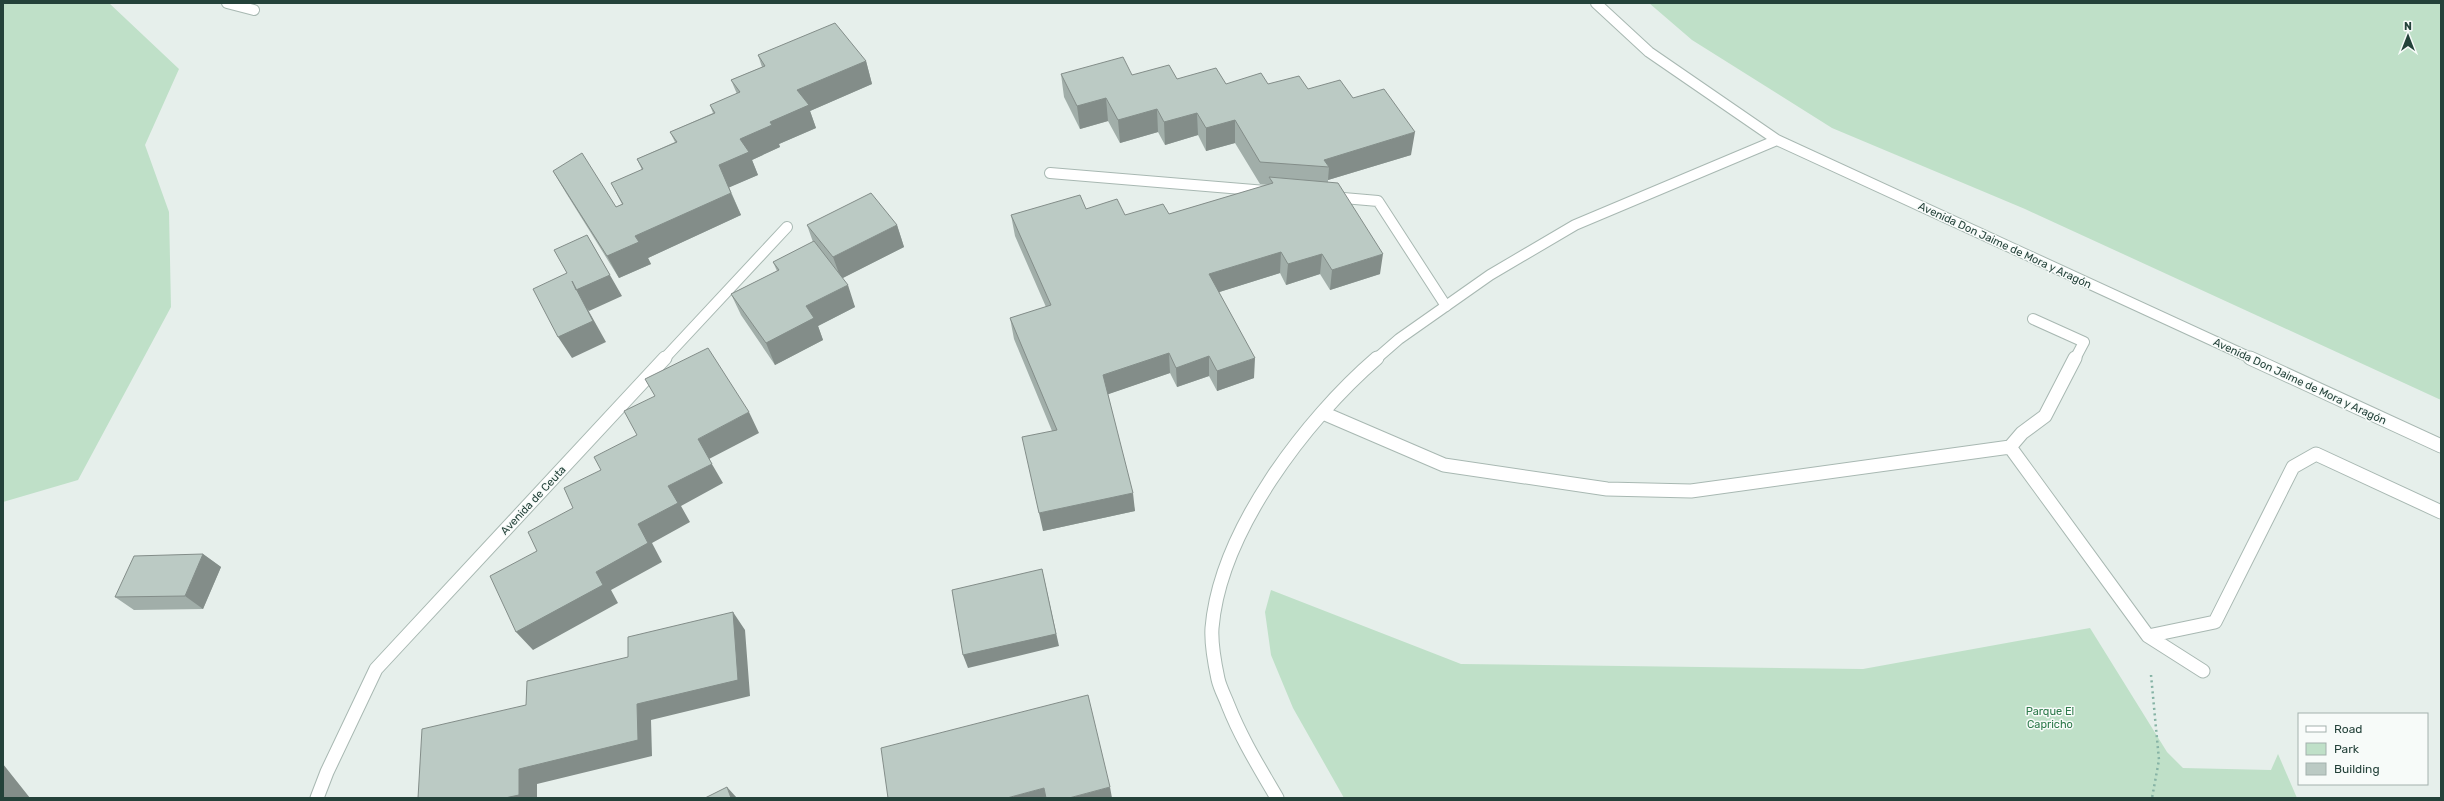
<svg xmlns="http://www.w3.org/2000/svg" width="2444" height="801" font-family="Rubik,sans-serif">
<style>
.green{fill:#bfe0c8}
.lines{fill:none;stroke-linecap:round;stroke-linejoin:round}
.service-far1-casing{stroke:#a8b8b2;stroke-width:12}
.service-casing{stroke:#a8b8b2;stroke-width:15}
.minor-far1-casing{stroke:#a8b8b2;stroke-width:12}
.minor-casing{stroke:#a8b8b2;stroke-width:15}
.path{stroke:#86b3a5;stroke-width:2.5;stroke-dasharray:2 3.5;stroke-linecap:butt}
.service-far1{stroke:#fff;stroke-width:10}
.service{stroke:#fff;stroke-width:13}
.minor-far1{stroke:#fff;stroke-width:10}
.minor{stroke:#fff;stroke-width:13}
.wall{fill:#a1aea9}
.shaded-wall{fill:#838d89}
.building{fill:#bbcac4;stroke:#838d89}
.labels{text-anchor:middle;stroke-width:3;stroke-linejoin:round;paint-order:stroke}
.street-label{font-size:11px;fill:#24423a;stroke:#f7fbf9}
.park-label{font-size:11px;fill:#2d7a4b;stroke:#f7fbf9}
</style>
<rect width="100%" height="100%" fill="#e6efeb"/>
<path class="green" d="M 3,3 L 109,3 L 179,69 L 145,145 L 169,212 L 171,307 L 78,480 L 3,502 Z
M 1649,3 L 2441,3 L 2441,400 L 2025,209 L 1832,128 L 1692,40 Z
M 1271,590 L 1461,664 L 1863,669 L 2090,628 L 2167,752 L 2183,768 L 2271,770 L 2278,754 L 2297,798 L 1344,798 L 1293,708 L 1271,655 L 1265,612 Z"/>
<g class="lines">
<defs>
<path id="service-far1" d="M 227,3 L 254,10
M 1050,173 L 1266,191
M 1332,197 L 1378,201 L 1446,306
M 2033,319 L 2084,342 L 2075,359"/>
<path id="service" d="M 1323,413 L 1444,465 L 1607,489 L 1691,491 L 2010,447 L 2148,636 L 2203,671
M 2010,447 L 2022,433 L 2045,416 L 2075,358
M 2148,636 L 2215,622 L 2293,467 L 2316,454 L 2441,512"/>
<path id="minor-far1" d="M 1596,3 L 1649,52 L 1777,140 L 2253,359
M 664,359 L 787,227
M 1376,359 L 1399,339 L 1490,275 L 1575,225 L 1777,140"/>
<path id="minor" d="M 2250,358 L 2441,446
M 317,798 L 327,772 L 376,669 L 665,358
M 1277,798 C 1259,767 1241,738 1228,705 C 1225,697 1220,688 1218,679 C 1215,665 1211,643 1212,628 C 1220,532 1305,420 1377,358"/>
</defs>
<use href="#service-far1" class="service-far1-casing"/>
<use href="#service" class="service-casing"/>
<use href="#minor-far1" class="minor-far1-casing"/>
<use href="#minor" class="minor-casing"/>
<path class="path" d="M 2151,675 L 2159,760 L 2152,798"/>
<use href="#service-far1" class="service-far1"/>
<use href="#service" class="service"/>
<use href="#minor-far1" class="minor-far1"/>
<use href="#minor" class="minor"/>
</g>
<path class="wall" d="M 758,55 L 866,61 L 872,84 L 810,111 L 816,128 L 779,144 L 780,147 L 752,160 L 758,175 L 729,187 L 741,215 L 648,258 L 651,264 L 619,278 L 566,193 L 553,171 L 616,207 L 622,204 L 611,183 L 642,170 L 637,159 L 675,142 L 670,132 L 713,113 L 710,105 L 737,94 L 731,80 L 762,67 Z
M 1061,74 L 1132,75 L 1177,79 L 1226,84 L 1268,84 L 1308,89 L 1353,98 L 1411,155 L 1328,180 L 1328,182 L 1380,274 L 1330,290 L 1320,274 L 1286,285 L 1280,273 L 1219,292 L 1254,378 L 1217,391 L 1209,376 L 1177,387 L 1170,373 L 1108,394 L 1135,511 L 1043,531 L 1052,431 L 1014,339 L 1010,318 L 1046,307 L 1015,236 L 1011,215 L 1086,209 L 1125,215 L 1169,214 L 1268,185 L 1260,184 L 1235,143 L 1206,151 L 1198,135 L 1165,145 L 1158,132 L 1120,143 L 1108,121 L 1080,129 L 1064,97 Z
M 807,225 L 897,225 L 904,247 L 842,278 L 855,307 L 818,326 L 823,340 L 775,365 L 741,315 L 731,294 L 777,271 L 773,262 L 813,242 Z
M 203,554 L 221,567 L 203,609 L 134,610 L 115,597 Z"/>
<path class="shaded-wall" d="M 866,61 L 872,84 L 810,111 L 816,128 L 779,144 L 780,147 L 752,160 L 758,175 L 728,188 L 719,165 L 740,139 L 770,122 L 797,90 Z
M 1106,98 L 1108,121 L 1080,129 L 1077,106 Z
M 1157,109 L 1158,132 L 1120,143 L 1118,120 Z
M 1197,113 L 1198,135 L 1165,145 L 1164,122 Z
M 1235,120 L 1235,143 L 1206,151 L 1206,128 Z
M 1415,132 L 1411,155 L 1328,180 L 1329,167 L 1324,160 Z
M 731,193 L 741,215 L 648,258 L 651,264 L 619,278 L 607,256 L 635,236 Z
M 897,225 L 904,247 L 841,279 L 833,257 Z
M 587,235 L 622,296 L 589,311 L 587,308 L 606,342 L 572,358 L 558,337 L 572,281 Z
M 1281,252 L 1280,273 L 1210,295 L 1209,274 Z
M 1322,254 L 1320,274 L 1286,285 L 1288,264 Z
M 1383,254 L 1380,274 L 1330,290 L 1332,270 Z
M 848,285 L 855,307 L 818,326 L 823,340 L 775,365 L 766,343 L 806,306 Z
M 1169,353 L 1170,373 L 1106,395 L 1103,375 Z
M 1209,356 L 1209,376 L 1177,387 L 1176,368 Z
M 1255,358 L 1254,378 L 1217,391 L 1217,371 Z
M 749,412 L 759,433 L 709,459 L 723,483 L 681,506 L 690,522 L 652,543 L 662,562 L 611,590 L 618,603 L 533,650 L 516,632 L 596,572 L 638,524 L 668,486 L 698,439 Z
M 1133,493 L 1135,511 L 1043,531 L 1039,513 Z
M 203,554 L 221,567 L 203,609 L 185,596 Z
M 1042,569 L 1059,646 L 968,668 L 963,655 Z
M 733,612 L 745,630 L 750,696 L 651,720 L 652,756 L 537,784 L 537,798 L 505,798 L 519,769 L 637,704 Z
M 3,764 L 30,798 L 3,798 Z
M 727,787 L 737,798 L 731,798 Z
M 1110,787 L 1112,798 L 1069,798 Z
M 1044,788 L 1047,798 L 1007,798 Z"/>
<path class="building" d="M 835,23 L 866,61 L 797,90 L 809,105 L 770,122 L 772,125 L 740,139 L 749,152 L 719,165 L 731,193 L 635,236 L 639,242 L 607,256 L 553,171 L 582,153 L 616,207 L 623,204 L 611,183 L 643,169 L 637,159 L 677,142 L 670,132 L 715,113 L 710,105 L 740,92 L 731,80 L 765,66 L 758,55 Z
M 1123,57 L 1132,75 L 1169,65 L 1177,79 L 1216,68 L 1226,84 L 1261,73 L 1268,84 L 1299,76 L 1308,89 L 1340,80 L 1353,98 L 1384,89 L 1415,132 L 1324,160 L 1329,167 L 1260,162 L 1235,120 L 1206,128 L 1197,113 L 1164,122 L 1157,109 L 1118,120 L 1106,98 L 1077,106 L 1061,74 Z
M 1269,177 L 1338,183 L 1383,254 L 1332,270 L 1322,254 L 1288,264 L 1281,252 L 1209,274 L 1255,358 L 1217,371 L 1209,356 L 1176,368 L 1169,353 L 1103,375 L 1133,493 L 1039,513 L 1022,437 L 1057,430 L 1010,318 L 1051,305 L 1011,215 L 1080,195 L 1086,209 L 1117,199 L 1125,215 L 1163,204 L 1169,214 L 1273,183 Z
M 871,193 L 897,225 L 833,257 L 807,225 Z
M 587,235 L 610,275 L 576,290 L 572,281 L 593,321 L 558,337 L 533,289 L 567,273 L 554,250 Z
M 814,241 L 848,285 L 806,306 L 814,318 L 766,343 L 731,294 L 779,270 L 773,262 Z
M 708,348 L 749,412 L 698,439 L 712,464 L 668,486 L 678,503 L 638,524 L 648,543 L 596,572 L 603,585 L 516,632 L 490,576 L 537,551 L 528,532 L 573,508 L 564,488 L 601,470 L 594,457 L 637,435 L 624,411 L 655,396 L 645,379 Z
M 203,554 L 185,596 L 115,597 L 134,556 Z
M 1042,569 L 1056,634 L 963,655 L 952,590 Z
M 733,612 L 738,680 L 637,704 L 638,740 L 519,769 L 519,795 L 505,798 L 418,798 L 422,729 L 526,705 L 527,681 L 628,657 L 628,637 Z
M 1088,695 L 1110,787 L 1069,798 L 1046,798 L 1044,788 L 1007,798 L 888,798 L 881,748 Z
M 727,787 L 731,798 L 705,798 Z"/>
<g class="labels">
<g class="street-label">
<text transform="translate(2005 245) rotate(25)" y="4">Avenida Don Jaime de Mora y Aragón</text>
<text transform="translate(2300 381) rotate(25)" y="4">Avenida Don Jaime de Mora y Aragón</text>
<text transform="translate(533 500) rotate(-47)" y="4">Avenida de Ceuta</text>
</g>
<g class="park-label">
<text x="2050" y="715">Parque El<tspan x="2050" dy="13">Capricho</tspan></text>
</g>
</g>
<rect width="2444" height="801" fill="none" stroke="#24423a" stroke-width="8"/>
<rect x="2298" y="713" width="130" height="72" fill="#f7fbf9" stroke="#a3b1ad"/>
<rect x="2306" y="726" width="20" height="6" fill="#ffffff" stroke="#a3b1ad"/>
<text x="2334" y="733" font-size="12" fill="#24423a">Road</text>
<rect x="2306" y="743" width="20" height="12" fill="#bfe0c8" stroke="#a3b1ad"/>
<text x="2334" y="753" font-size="12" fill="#24423a">Park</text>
<rect x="2306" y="763" width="20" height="12" fill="#bbcac4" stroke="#a3b1ad"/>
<text x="2334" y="773" font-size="12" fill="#24423a">Building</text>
<g transform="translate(2408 36)" stroke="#f7fbf9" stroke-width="3" paint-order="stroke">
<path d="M0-3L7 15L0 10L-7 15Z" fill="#24423a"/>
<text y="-6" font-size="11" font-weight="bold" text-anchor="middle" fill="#24423a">N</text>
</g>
</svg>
